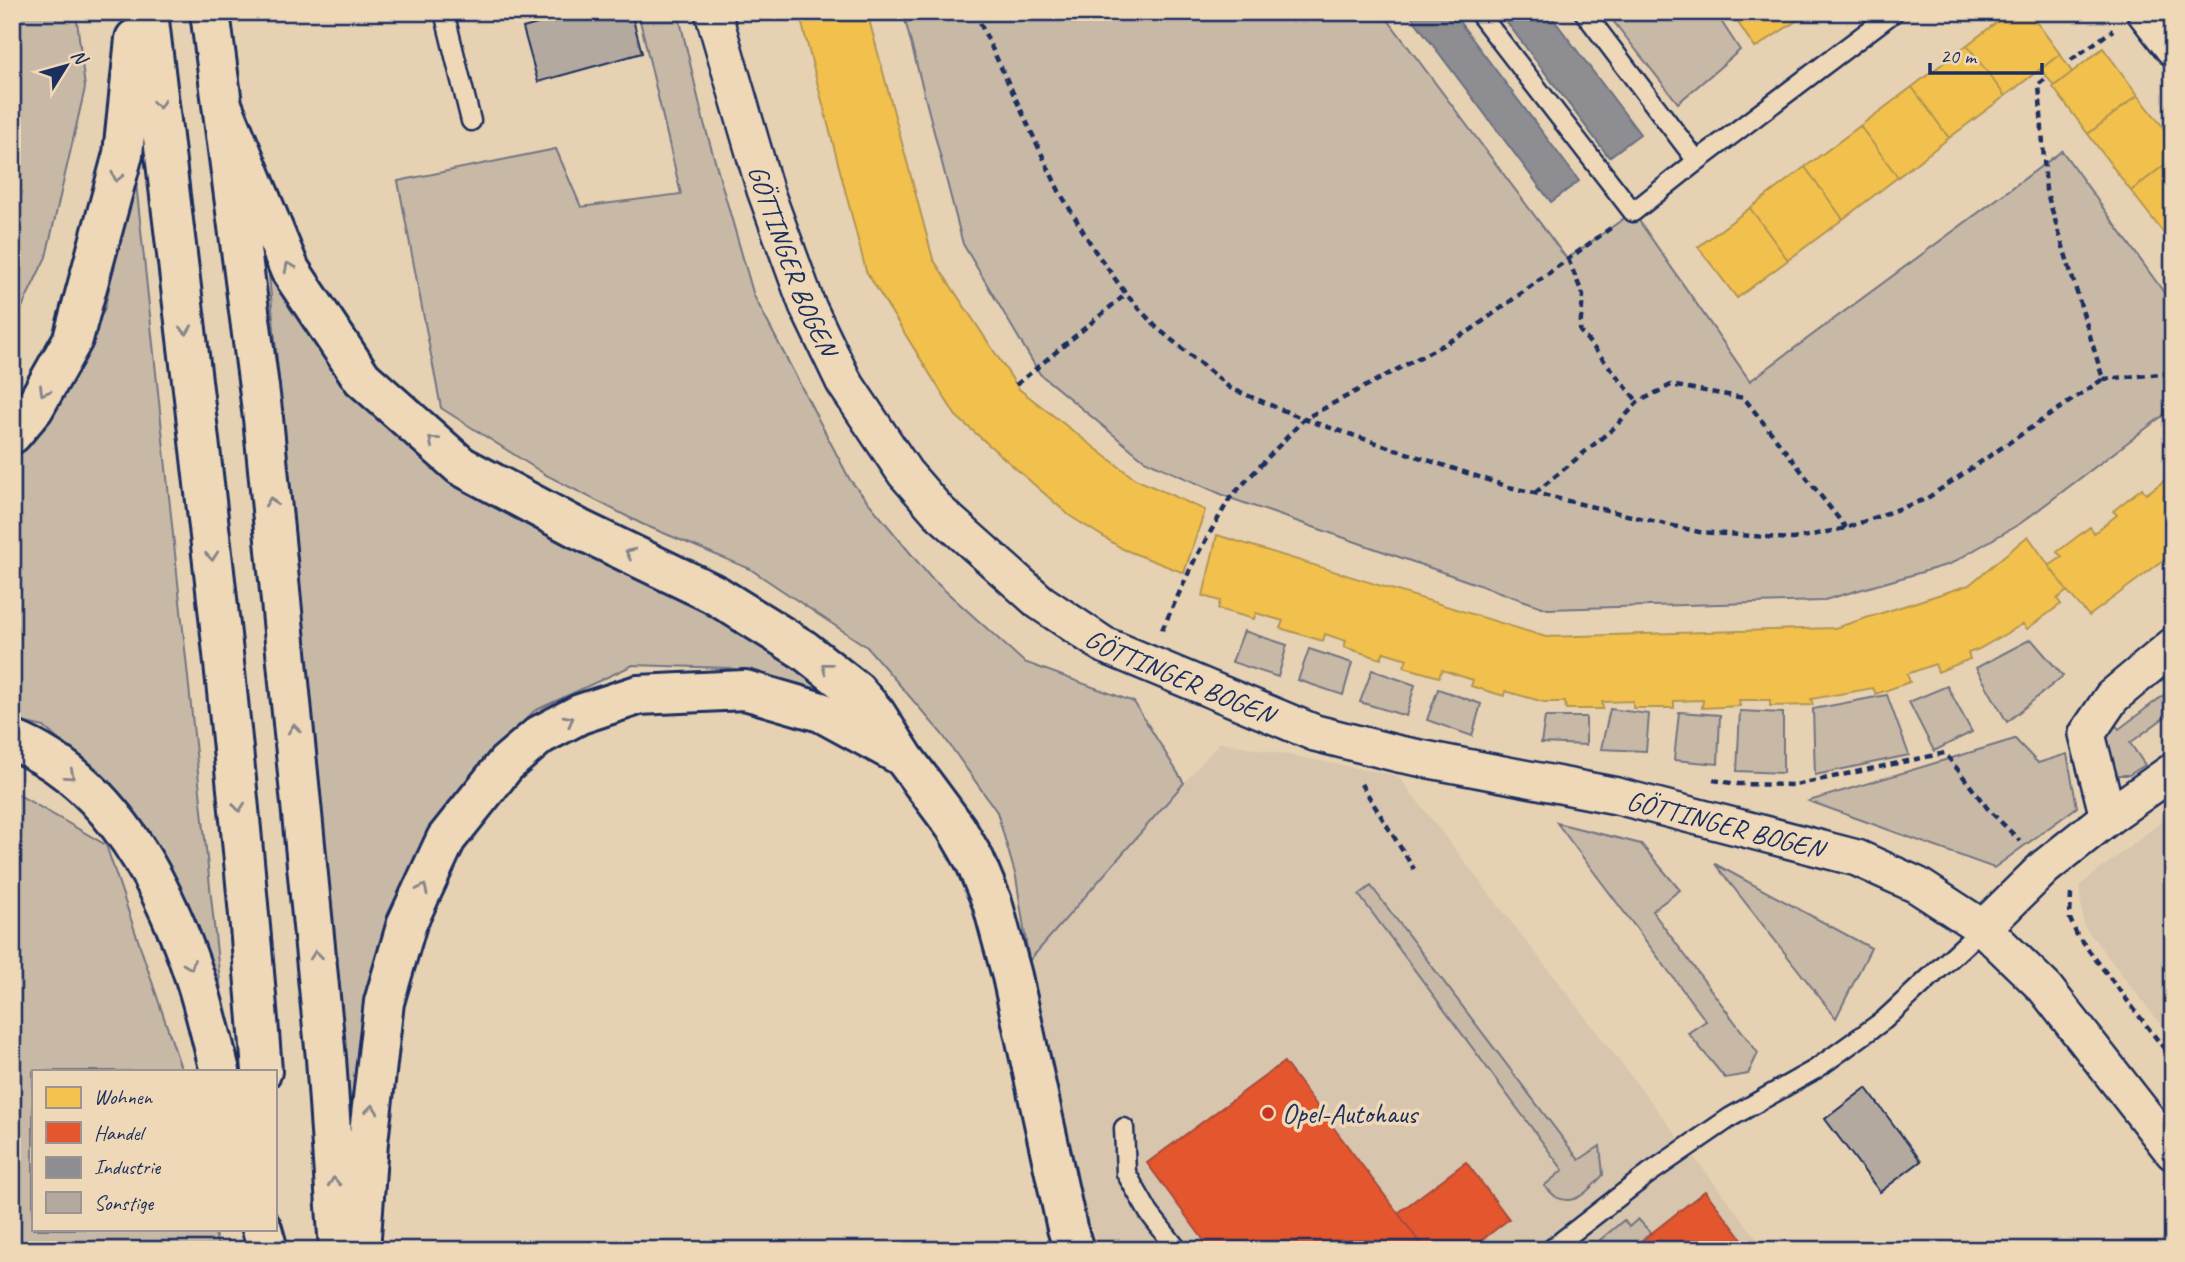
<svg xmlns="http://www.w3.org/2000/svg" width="2185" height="1262" font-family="Caveat,sans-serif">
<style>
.built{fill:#d7c5ad}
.green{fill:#c8b9a7;stroke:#727482;stroke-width:2}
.homes{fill:#f2c14e;stroke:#b29553;stroke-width:2}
.shops{fill:#e4572e;stroke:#a84b3c;stroke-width:2}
.industry{fill:#8d8d92;stroke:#6b7182;stroke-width:2}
.building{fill:#b3a99e;stroke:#1b2f5e;stroke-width:2}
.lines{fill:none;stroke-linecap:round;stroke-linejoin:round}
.lane-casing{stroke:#1b2f5e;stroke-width:23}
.street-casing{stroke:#1b2f5e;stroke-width:40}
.highway-casing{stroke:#1b2f5e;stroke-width:44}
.path{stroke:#1b2f5e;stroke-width:4.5;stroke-dasharray:7 5;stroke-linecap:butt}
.lane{stroke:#eed8b7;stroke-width:18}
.street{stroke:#eed8b7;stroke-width:35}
.highway{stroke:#eed8b7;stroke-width:38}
.oneway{stroke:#84848a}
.poi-dot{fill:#c8321e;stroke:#eed8b7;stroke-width:2.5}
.labels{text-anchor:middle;stroke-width:7;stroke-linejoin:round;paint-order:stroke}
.street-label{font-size:28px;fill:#1b2f5e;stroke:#eed8b7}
.poi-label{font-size:28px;fill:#1b2f5e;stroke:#eed8b7;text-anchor:start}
</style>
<rect width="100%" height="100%" fill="#e6d1b3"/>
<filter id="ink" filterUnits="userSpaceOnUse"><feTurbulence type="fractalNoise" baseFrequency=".0143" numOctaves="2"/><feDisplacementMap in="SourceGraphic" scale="14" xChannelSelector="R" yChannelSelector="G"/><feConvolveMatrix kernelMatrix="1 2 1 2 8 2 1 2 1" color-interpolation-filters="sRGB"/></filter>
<g filter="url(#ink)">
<path class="built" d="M 1220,742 L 1398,776 L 1766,1250 L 1101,1250 L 1088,1221 L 1029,961 Z
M 2173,813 L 2173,1040 L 2084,926 L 2079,886 Z"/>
<path class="green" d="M 12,12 L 76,12 L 85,88 L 46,257 L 12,328 Z
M 638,12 L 678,12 L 704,123 L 754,296 L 850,480 L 930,577 L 1024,662 L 1134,702 L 1184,783 L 1029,961 L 1016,877 L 997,812 L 942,734 L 867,647 L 750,569 L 642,524 L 546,475 L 441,408 L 398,181 L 556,149 L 581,207 L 681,194 Z
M 903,12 L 1382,12 L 1567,259 L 1633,212 L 1750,381 L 2062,151 L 2173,305 L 2173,408 L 2021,523 L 1950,564 L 1821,601 L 1548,609 L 1230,498 L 1144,460 L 1040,374 L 963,244 Z
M 1606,12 L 1715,12 L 1740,50 L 1678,103 Z
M 135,173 L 226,1039 L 174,886 L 114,789 L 44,727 L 12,720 L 12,455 L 35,430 L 104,311 Z
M 268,265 L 345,391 L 446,476 L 557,539 L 696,606 L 775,653 L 835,698 L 729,668 L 633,665 L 534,711 L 471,775 L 424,847 L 350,1130 Z
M 1244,631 L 1287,645 L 1278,677 L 1232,662 Z
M 2031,639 L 2063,676 L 2007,722 L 1976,668 Z
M 1309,649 L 1352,663 L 1343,695 L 1298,680 Z
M 1372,670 L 1415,685 L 1406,716 L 1360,702 Z
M 1947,686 L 1972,732 L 1934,751 L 1909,702 Z
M 2173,688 L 2173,711 L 2130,743 L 2145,765 L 2129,775 L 2111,775 L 2097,739 L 2106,715 L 2119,729 Z
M 1438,689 L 1481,704 L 1472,736 L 1427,720 Z
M 1887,695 L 1909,755 L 1815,775 L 1813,709 Z
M 1610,709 L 1649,714 L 1646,751 L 1601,749 Z
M 1740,711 L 1783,713 L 1783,773 L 1737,771 Z
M 1679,712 L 1720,715 L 1718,764 L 1674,760 Z
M 1545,717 L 1586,717 L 1586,745 L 1541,743 Z
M 2015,739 L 2038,763 L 2067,754 L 2077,807 L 1994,868 L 1809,801 Z
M 12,791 L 106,845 L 182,1071 L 33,1071 L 33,1229 L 214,1229 L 219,1250 L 12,1250 Z
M 1557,823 L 1641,844 L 1680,890 L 1652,911 L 1758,1053 L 1748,1074 L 1725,1078 L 1688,1033 L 1706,1021 Z
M 1715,864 L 1871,948 L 1836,1018 Z
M 1371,886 L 1579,1160 L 1600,1146 L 1603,1175 C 1592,1187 1575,1208 1556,1197 C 1552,1194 1548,1189 1544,1186 L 1563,1170 L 1359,895 Z
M 1638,1219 L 1651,1233 L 1630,1250 L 1599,1250 L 1600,1240 L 1624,1220 L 1629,1227 Z"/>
<path class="homes" d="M 799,12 L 867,12 L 933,259 L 1019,389 L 1135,479 L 1205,510 L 1184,573 L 1123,549 L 1070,516 L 956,416 L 866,271 Z
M 1731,12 L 1810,12 L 1755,48 Z
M 2010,12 L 2029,12 L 2060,54 L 2005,96 L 1967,45 Z
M 1967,45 L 2005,96 L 1949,138 L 1912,87 Z
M 2103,48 L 2138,95 L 2088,134 L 2053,87 Z
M 2060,54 L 2072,72 L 2054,86 L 2041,69 Z
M 1912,87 L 1949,138 L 1898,177 L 1860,126 Z
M 2138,95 L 2173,140 L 2173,158 L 2131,191 L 2088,134 Z
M 1860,126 L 1898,177 L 1843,219 L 1805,167 Z
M 2173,158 L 2173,245 L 2131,191 Z
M 1805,167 L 1843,219 L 1788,260 L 1750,208 Z
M 1750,208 L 1788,260 L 1737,298 L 1698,247 Z
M 2173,466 L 2173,553 L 2089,616 L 2067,591 L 2049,566 L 2062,557 L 2057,552 L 2090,527 L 2094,533 L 2117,515 L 2113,511 L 2142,488 L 2146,494 L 2172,475 L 2168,470 Z
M 1217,535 L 1546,637 L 1835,628 L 1969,585 L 2028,536 L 2067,591 L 2057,599 L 2061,604 L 2027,629 L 2023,624 L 1979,649 L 1968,653 L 1970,659 L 1938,672 L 1935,664 L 1907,674 L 1910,682 L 1876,694 L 1873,688 L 1811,699 L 1813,705 L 1770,706 L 1770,700 L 1739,700 L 1740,706 L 1702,708 L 1703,700 L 1674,701 L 1674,708 L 1633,708 L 1633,701 L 1602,702 L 1603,709 L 1566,709 L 1565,702 L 1544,702 L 1505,691 L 1504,696 L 1471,686 L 1473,680 L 1442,670 L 1439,677 L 1404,667 L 1407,659 L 1384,652 L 1381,659 L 1344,647 L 1346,641 L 1325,634 L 1323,641 L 1280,628 L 1283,621 L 1256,613 L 1254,619 L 1218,609 L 1220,601 L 1203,596 Z"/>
<path class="shops" d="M 1284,1062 L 1398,1213 L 1425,1250 L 1211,1250 L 1147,1163 Z
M 1466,1162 L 1509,1219 L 1469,1250 L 1425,1250 L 1398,1213 Z
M 1705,1191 L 1749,1248 L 1747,1250 L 1630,1250 Z"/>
<path class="industry" d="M 1408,12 L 1452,12 L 1579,181 L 1551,202 Z
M 1499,12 L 1548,12 L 1640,134 L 1609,157 Z"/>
<path class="building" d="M 579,12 L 631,12 L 642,53 L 538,82 L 523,28 Z
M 1866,1088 L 1921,1161 L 1880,1192 L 1825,1119 Z"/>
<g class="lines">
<defs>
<path id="lane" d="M 444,12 L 471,121
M 1478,12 L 1633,212 L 1697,161 L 1894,12
M 1584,12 L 1697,161
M 1124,1128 L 1126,1173 L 1149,1213 L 1178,1250
M 1550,1250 L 1648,1174 L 1731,1117 L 1816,1069 L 1884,1020 L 1983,928"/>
<g id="street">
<path id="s1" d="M 713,12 L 765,190 L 807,305 L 844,382 L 905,473 L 939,512 L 1040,602 L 1104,645 L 1315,733 L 1399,754 L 1617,796 L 1857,858 L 1917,885 L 1983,928 L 2045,988 L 2173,1152"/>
<path d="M 2145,12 L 2173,48"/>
<path d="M 2108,817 L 2087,734 L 2112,697 L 2173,646"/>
<path d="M 1983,928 L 2045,867 L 2108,817 L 2173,771"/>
</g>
<path id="highway" d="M 148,12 C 190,365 235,717 262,1071
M 210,12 L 263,418 L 326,1058 L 339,1250
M 222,105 L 290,270 L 362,378 L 461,466 L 579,529 L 714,594 L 804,650 L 856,691 L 876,714 L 904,758 L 956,828 L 975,861 L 992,902 L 1012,976 L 1067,1228 L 1074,1250
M 12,434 L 34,408 L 73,339 L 123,154 L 135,39
M 12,740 C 110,779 164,884 195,978 C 205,1008 212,1040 220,1071
M 262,1229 L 268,1250
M 360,1250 L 368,1142 L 384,1002 L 407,923 L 446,839 L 506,764 L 540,735 L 580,714 L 638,695 L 745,690 L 821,712 L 900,755"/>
</defs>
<use href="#lane" class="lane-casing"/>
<use href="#street" class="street-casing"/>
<use href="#highway" class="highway-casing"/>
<path class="path" d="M 975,12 L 1059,191 L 1095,251 L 1126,294 L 1156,327 L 1230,388 L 1304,419 L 1509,487 L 1699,532 L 1793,539 L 1846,528 L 1926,499 L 2103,379 L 2046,190 L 2039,84 L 2048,77
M 2071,60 L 2113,30
M 1568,259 L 1583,295 L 1580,331 L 1638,402
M 2103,379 L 2173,373
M 1016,385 L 1126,294
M 1535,493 L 1615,427 L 1638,402 L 1671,385 L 1744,398 L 1846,528
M 1162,630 L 1196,557 L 1230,498 L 1304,419 L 1471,330 L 1612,227
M 1713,780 L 1737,784 L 1795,785 L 1945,753 L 1988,809 L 2020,841
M 1361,784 L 1414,869
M 2071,894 L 2070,919 L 2077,935 L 2173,1060"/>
<use href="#lane" class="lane"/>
<use href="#street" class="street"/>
<use href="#highway" class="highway"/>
</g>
<defs><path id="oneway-chevron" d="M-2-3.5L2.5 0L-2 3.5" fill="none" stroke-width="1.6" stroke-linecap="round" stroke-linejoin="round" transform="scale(1.75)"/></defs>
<g class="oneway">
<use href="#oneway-chevron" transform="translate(159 104) rotate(83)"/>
<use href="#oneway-chevron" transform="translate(117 177) rotate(103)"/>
<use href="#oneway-chevron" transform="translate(289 267) rotate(-117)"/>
<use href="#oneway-chevron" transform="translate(186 330) rotate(83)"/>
<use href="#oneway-chevron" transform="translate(44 391) rotate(120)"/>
<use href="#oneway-chevron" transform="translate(433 441) rotate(-139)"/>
<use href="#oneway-chevron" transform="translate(271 502) rotate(-96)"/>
<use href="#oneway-chevron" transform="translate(630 553) rotate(-154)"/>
<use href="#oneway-chevron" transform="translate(212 556) rotate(84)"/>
<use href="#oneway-chevron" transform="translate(826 667) rotate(-142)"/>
<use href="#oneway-chevron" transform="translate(569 720) rotate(-28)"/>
<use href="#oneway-chevron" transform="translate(294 729) rotate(-96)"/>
<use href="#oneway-chevron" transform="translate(70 775) rotate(40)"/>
<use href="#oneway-chevron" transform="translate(239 807) rotate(84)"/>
<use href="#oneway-chevron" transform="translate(423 889) rotate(-65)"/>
<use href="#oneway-chevron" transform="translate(316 955) rotate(-96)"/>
<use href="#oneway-chevron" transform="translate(190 965) rotate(69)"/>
<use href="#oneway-chevron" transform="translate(372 1109) rotate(-84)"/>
<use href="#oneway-chevron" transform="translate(334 1182) rotate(-94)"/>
</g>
</g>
<circle class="poi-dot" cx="1268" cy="1113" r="7"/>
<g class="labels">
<g class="street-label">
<text dy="10" stroke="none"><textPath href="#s1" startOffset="261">GÖTTINGER BOGEN</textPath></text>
<text dy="10" stroke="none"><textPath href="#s1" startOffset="849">GÖTTINGER BOGEN</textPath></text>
<text dy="10" stroke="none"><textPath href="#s1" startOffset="1416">GÖTTINGER BOGEN</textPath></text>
</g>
<g class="poi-label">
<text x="1282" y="1123">Opel-Autohaus</text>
</g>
</g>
<rect width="2185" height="1262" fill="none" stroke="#eed8b7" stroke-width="42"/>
<rect x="21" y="21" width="2143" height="1220" fill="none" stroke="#1b2f5e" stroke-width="2.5" filter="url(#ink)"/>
<rect x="32" y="1070" width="245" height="161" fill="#eed8b7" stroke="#9a9493" stroke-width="2"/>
<rect x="46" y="1087" width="35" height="21" fill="#f2c14e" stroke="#9a9493" stroke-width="2"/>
<text x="94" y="1104" font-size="21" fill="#1b2f5e">Wohnen</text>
<rect x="46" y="1122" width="35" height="21" fill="#e4572e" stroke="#9a9493" stroke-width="2"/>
<text x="94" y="1140" font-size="21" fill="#1b2f5e">Handel</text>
<rect x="46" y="1157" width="35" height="21" fill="#8d8d92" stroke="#9a9493" stroke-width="2"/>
<text x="94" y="1174" font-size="21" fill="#1b2f5e">Industrie</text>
<rect x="46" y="1192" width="35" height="21" fill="#b3a99e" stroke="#9a9493" stroke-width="2"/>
<text x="94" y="1210" font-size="21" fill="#1b2f5e">Sonstige</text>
<g transform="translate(66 66) rotate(53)" stroke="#eed8b7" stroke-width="5" paint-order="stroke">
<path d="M0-5L12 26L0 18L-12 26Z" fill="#1b2f5e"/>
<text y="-10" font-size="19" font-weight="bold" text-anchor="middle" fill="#1b2f5e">N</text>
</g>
<path d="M1930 63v10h112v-10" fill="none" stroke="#1b2f5e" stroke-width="3.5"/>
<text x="1940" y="63" font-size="21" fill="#1b2f5e" stroke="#eed8b7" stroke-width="5" paint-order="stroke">20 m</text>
</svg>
